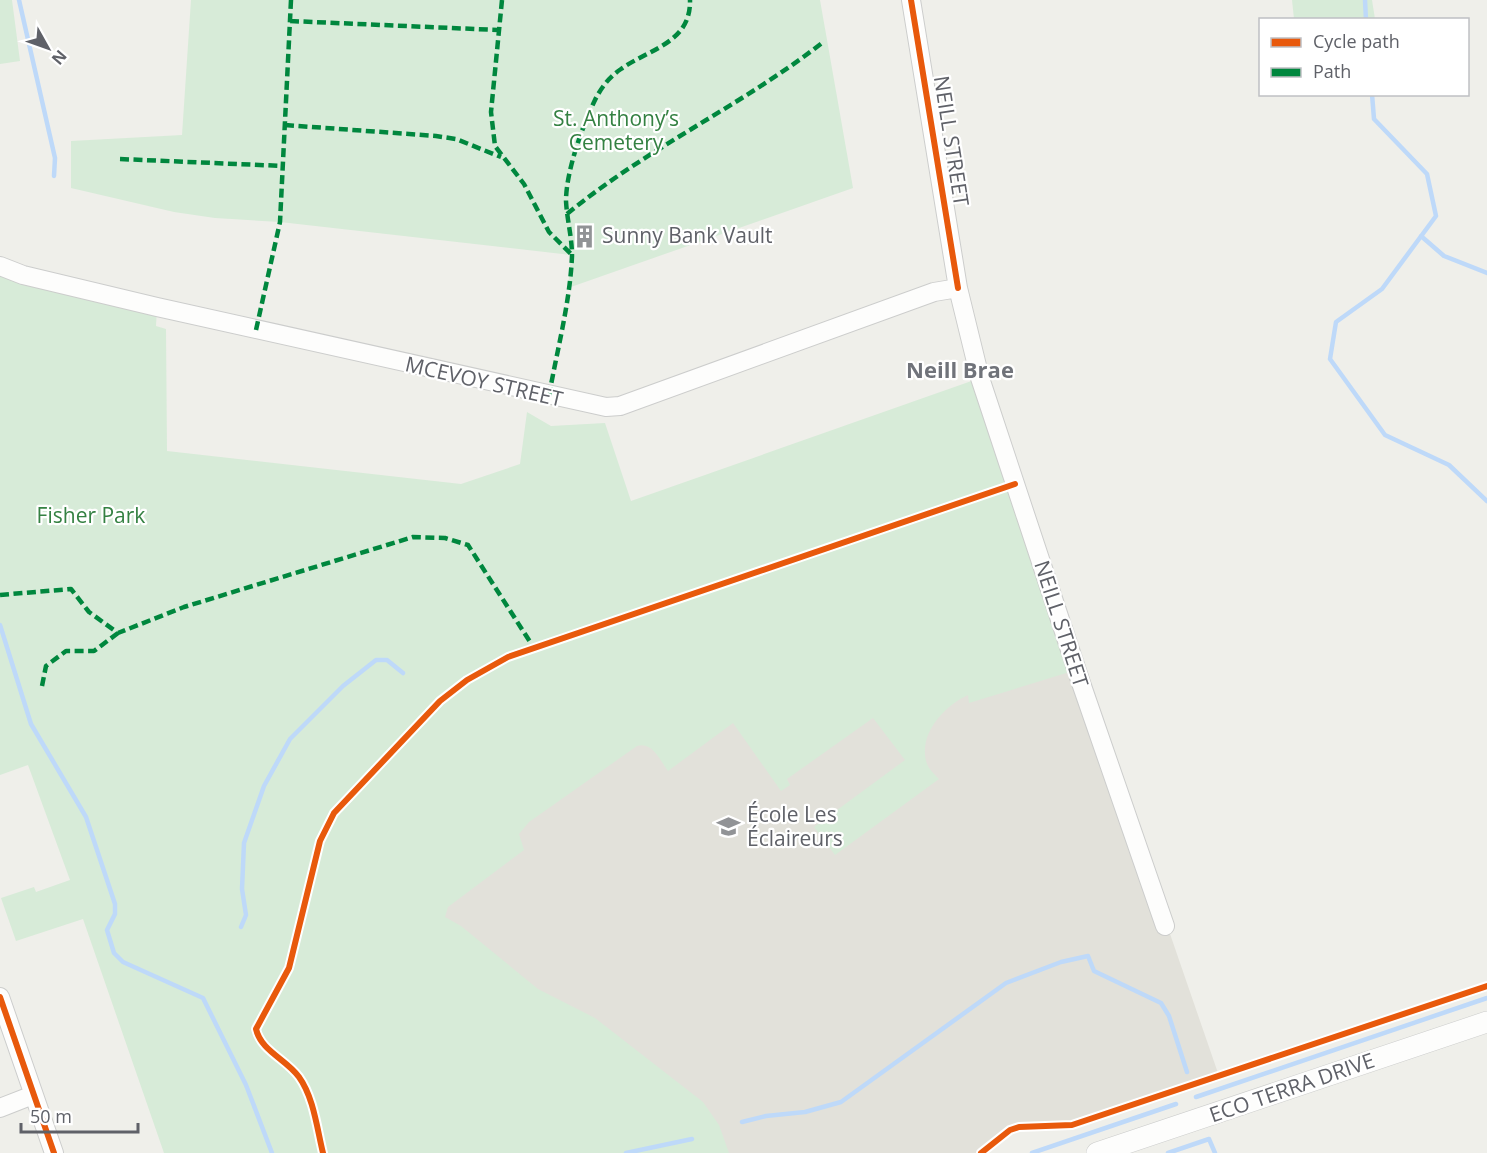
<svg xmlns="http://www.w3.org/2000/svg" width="1487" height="1153" font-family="'Open Sans',sans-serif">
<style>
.education{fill:#e2e1da}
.green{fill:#d7ebd8}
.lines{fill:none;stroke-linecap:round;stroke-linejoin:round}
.stream{stroke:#bed9f9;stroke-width:4.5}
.minor-casing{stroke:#cccdcc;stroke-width:20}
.tertiary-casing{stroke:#cccdcc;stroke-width:22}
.minor{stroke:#fdfdfc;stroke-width:18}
.tertiary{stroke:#fdfdfc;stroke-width:21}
.quiet{stroke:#00873e;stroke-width:4.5;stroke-dasharray:9 4.5;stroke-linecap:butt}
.cycleway-casing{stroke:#fff;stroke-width:10}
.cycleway{stroke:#e8590c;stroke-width:6}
.labels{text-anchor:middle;stroke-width:4.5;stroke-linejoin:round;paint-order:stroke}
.park-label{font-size:21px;fill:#348142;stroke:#fff}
.street-label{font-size:21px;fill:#5f6168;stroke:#fff}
.poi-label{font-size:21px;fill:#5f6168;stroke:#fff;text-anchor:start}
.neighbourhood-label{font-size:22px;font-weight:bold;fill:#70737a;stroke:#fff}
</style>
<rect width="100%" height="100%" fill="#efefea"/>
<path class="education" d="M 1015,484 L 1219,1076 L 1072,1125 L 1019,1127 L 1010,1130 L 981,1153 L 323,1153 L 283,983 Z"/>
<path class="green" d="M 0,0 L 12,0 L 20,61 L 0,64 Z
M 191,0 L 820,0 L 853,188 L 568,288 L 571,255 L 280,222 L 215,218 L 174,212 L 71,188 L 71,141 L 182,135 Z
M 1292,0 L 1372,0 L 1375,19 L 1294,19 Z
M 0,266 L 157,307 L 156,326 L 166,329 L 167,451 L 461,484 L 520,464 L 527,412 L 551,426 L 605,423 L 631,501 L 980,378 L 1076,670 L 969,703 L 968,695 C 944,706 917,735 927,764 C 929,769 935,775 939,779 L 835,855 L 814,827 L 905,760 L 873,718 L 787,779 L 790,785 L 781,791 L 733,723 L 668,771 C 660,760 652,741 637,746 L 529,822 L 519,834 L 524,850 L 448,907 L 445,917 L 461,926 L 538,989 L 595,1018 L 703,1102 L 719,1125 L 729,1153 L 164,1153 L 83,919 L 16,941 L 1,898 L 34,887 L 36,892 L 70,880 L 28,765 L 0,775 Z"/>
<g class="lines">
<path class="stream" d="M 19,0 L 55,158 L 54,176
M 1365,0 L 1366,20
M 1372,94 L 1374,119 L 1427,174 L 1436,216 L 1382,289 L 1336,322 L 1330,359 L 1385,435 L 1449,465 L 1487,501
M 1421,236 L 1444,256 L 1487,273
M 0,625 L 31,724 L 86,817 L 115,904 L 115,914 L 107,930 L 114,953 L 123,962 L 203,998 L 246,1085 L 272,1153
M 241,927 L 246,915 L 242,889 L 244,843 L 264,786 L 290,739 L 343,686 L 376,660 L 387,660 L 403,673
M 1196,1097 L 1487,998
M 742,1122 L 766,1116 L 805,1112 L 841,1102 L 1006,983 L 1061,962 L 1088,956 L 1094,971 L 1161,1003 L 1169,1016 L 1187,1072
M 626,1153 L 692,1139
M 1032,1153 L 1176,1104
M 1168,1153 L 1209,1139 L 1215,1153"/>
<defs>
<path id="minor" d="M 911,0 L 958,288 L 980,378 L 1081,683 L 1165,926
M 0,266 L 23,275 L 157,307 L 606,407 L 620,406 L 934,292 L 958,288
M 0,997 L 54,1153
M 0,1108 L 33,1095"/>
<path id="tertiary" d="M 1097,1153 L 1487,1022"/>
</defs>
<use href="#minor" class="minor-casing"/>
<use href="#tertiary" class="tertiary-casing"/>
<use href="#minor" class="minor"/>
<use href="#tertiary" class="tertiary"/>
<path class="quiet" d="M 502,0 L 491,112 L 495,146 L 524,184 L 549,232 L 572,255
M 290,21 L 498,30
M 285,125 L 436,136 L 456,139 L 501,157
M 120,159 L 283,166
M 567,214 C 647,148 741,106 822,43
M 256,330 L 280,222 L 291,0
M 549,396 C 557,350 570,303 572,256 C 572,237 567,220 566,201 C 566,172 582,127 595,100 C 601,88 609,77 621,69 C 649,49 691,43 690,0
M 0,595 L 71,589 L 89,612 L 118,633 L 184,607 L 413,537 L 445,538 L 468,545 L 534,648
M 42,686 L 46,666 L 66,651 L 94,651 L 118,633"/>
<defs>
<path id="cycleway" d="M 911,0 L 958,288
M 0,997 L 54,1153
M 323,1153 C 317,1129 314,1098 299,1077 C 286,1059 261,1051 256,1029 L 289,968 L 320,841 L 334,813 L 440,701 L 467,680 L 508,657 L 1015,484
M 981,1153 L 1010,1130 L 1019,1127 L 1072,1125 L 1487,986"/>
</defs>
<use href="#cycleway" class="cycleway-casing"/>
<use href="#cycleway" class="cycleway"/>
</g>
<defs>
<symbol id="building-bare" viewBox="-9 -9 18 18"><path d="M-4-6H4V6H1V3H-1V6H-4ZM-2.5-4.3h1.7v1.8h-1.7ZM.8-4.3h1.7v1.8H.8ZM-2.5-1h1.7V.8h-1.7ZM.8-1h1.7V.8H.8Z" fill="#919396" stroke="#fff" stroke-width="2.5" paint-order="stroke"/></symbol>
<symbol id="school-bare" viewBox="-9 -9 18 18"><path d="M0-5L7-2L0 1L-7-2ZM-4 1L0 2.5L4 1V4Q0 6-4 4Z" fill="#919396" stroke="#fff" stroke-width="2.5" paint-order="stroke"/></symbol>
</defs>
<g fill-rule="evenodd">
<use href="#building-bare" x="568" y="220" width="33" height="33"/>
<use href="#school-bare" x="712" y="810" width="33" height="33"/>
</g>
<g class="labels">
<g class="park-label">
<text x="616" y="126">St. Anthony’s<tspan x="616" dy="24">Cemetery</tspan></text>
<text x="91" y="523">Fisher Park</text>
</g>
<g class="street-label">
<text transform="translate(951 141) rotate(81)" y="7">NEILL STREET</text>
<text transform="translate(484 382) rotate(13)" y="7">MCEVOY STREET</text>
<text transform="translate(1061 624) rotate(72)" y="7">NEILL STREET</text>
<text transform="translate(1292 1088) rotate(-19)" y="7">ECO TERRA DRIVE</text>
</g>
<g class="poi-label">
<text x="602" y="243">Sunny Bank Vault</text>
<text x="747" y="822">École Les<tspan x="747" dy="24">Éclaireurs</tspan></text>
</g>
<g class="neighbourhood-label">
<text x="960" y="378">Neill Brae</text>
</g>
</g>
<rect x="1259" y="18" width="210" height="78" fill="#ffffff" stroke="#bfc0c3" stroke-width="1.5"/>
<rect x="1271" y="38" width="30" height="9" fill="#e8590c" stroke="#bfc0c3" stroke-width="1.5"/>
<text x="1313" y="48" font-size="18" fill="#5f6168">Cycle path</text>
<rect x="1271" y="68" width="30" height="9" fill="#00873e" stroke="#bfc0c3" stroke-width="1.5"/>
<text x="1313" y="78" font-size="18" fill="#5f6168">Path</text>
<g transform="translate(48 48) rotate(130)" stroke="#ffffff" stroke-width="4.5" paint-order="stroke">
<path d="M0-4.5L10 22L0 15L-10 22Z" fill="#5f6168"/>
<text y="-9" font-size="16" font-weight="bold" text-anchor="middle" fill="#5f6168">N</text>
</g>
<path d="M21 1123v9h117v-9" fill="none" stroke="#5f6168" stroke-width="3"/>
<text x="30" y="1123" font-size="18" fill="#5f6168" stroke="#ffffff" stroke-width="4.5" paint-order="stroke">50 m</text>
</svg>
